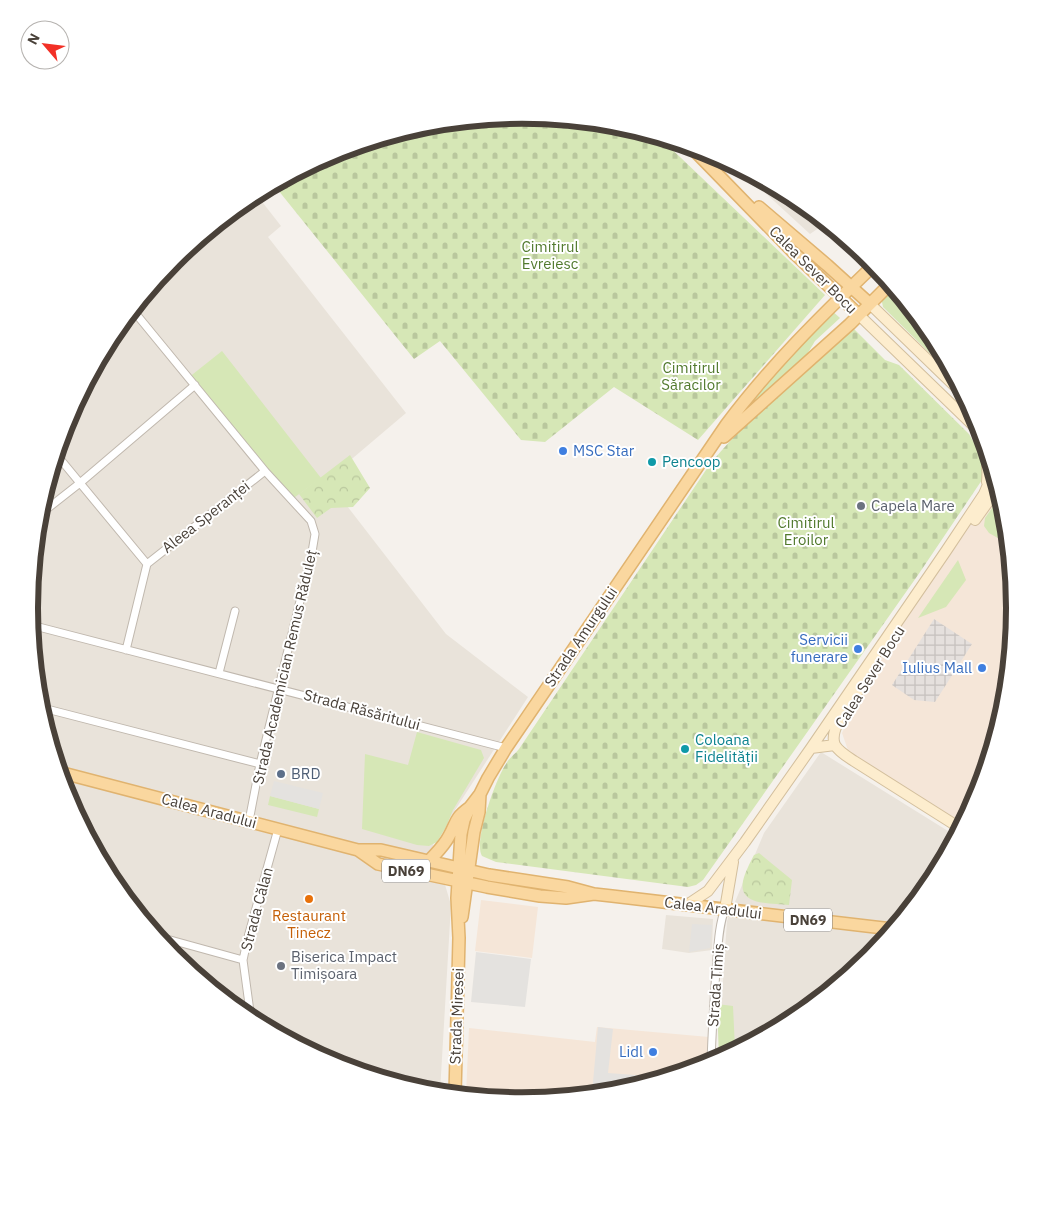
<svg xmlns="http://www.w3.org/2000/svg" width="1043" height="1215" font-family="'IBM Plex Sans',sans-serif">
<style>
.residential{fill:#e9e3da}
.commercial{fill:#f5e6d8}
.industrial{fill:url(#industrial-grid)}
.green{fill:#d6e7b6}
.cemetery{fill:url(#cemetery-stones)}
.park{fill:url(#park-crowns)}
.parking{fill:#e4e2df}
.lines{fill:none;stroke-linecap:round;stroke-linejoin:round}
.street-casing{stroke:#c0b8ae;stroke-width:9}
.secondary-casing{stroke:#d3bf9d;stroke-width:12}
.primary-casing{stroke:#e0b36f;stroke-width:14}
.street{stroke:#fff;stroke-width:7}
.secondary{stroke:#fdedce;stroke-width:10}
.primary{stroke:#fad79f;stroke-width:11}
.shop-dot{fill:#3f7fe0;stroke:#fff;stroke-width:2}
.culture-dot{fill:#0f9aa8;stroke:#fff;stroke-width:2}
.worship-dot{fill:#6b7280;stroke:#fff;stroke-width:2}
.service-dot{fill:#5c6f8a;stroke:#fff;stroke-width:2}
.food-dot{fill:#e8710a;stroke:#fff;stroke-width:2}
.labels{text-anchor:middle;stroke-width:4;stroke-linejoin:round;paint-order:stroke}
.shield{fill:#fff;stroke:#807a74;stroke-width:1}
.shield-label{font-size:14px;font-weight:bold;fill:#494139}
.park-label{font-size:15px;fill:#527a2e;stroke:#fff}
.street-label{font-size:15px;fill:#494139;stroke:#fff}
.shop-label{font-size:15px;fill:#366cbe;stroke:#fff;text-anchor:end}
.culture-label{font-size:15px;fill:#0d838f;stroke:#fff;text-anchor:start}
.worship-label{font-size:15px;fill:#5b616d;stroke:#fff;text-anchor:start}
.service-label{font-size:15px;fill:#4e5e75;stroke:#fff;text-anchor:start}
.food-label{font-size:15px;fill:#c56008;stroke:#fff}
.rim{fill:none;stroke:#494139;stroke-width:6}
</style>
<defs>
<pattern id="industrial-grid" width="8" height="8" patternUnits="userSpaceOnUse" patternTransform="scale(1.25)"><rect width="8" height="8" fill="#e5e0dd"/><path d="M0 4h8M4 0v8" fill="none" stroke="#c6c1be"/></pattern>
<pattern id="cemetery-stones" width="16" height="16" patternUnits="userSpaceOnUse" patternTransform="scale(1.25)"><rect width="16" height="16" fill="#d6e7b6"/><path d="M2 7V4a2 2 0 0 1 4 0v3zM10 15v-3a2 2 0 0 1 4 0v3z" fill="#b9c79d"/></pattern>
<pattern id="park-crowns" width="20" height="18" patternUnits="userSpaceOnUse" patternTransform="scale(1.25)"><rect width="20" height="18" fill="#d6e7b6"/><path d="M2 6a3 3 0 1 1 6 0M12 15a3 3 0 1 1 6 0" fill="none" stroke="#b9c79d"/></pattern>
</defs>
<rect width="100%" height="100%" fill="#f5f1ec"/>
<path class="residential" d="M 737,167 L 795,198 L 826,223 L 810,234 Z
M 261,191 L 256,194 L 281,226 L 268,237 L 406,413 L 327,480 L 446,634 L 528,697 L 433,844 L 451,905 L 440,1092 L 425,1091 L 333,1063 L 248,1017 L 173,956 L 112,881 L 66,796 L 38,703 L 29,608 L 38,511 L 66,419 L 112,334 L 173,259 L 248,198 Z
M 821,752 L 956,836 L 931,881 L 870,956 L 795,1017 L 725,1055 L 721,1010 L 727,921 L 764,833 Z
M 666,915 L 713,919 L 712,950 L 689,953 L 662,949 Z"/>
<path class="commercial" d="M 997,486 L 1005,512 L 1014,608 L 1005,704 L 977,796 L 960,827 L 849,753 L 842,733 L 854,708 L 870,684 L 866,678 Z
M 481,900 L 538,907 L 532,958 L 475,951 Z
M 597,1027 L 709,1037 L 706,1064 L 617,1091 L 521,1100 L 466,1095 L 469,1028 L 595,1042 Z"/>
<path class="industrial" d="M 934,619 L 972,644 L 935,702 L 914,700 L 892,685 Z"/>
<path class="green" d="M 890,284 L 931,334 L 955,378 L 883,307 L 882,302 L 877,297 Z
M 831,310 L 840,318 L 815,341 L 806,356 L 753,404 L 749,404 L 749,401 Z
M 222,351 L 321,478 L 291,500 L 188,378 Z
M 1000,497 C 1003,506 1006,516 1006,525 C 1006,531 1002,534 1003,541 L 989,533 L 984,526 L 985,518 Z
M 958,560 L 966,580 L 946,607 L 918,618 Z
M 417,732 L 481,750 L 484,758 L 453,810 L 446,827 L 437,842 L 429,846 L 417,845 L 362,829 L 365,754 L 408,765 Z
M 270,796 L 319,809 L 317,817 L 268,805 Z
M 717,1004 L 733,1006 L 735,1049 L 719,1058 Z"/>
<path class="cemetery" d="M 522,115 L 618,124 L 659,137 L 825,295 L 698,440 L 614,387 L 545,442 L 521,440 L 440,341 L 414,359 L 274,185 L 333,152 L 426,124 Z
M 853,328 L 885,360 L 899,365 L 969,434 L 979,452 L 982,463 L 982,480 L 918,575 L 703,880 L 696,885 L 688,887 L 496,862 L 482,856 C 473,842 496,778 506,764 C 509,758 515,754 519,749 L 708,467 C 749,415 804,372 853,328 Z"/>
<path class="park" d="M 350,455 L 370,488 L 353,507 L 331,508 L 317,518 L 299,494 Z
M 759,853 L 792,880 L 789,905 C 772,903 738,906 743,881 C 745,872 750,863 754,855 Z"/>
<path class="parking" d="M 274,781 L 323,793 L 319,809 L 270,796 Z
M 692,924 L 712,925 L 710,948 L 689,952 Z
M 476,952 L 531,959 L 525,1007 L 471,1002 Z
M 598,1027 L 613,1029 L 608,1073 L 662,1077 L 617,1091 L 592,1093 Z"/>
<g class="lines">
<defs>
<path id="street" d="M 132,309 L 265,471 L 311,521 L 315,534 L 312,552 L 260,764 L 249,821
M 56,454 L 147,564
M 38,516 L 80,483 L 195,385
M 147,564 L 265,471
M 31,625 L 506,748
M 126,650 L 147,564
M 219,673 L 235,611
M 39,707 L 260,764
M 156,936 L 243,960
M 251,1019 L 243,960 L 248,937 L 278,829
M 711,1062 C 712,1031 714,1000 716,970 C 718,950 718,927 725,909"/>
<path id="secondary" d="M 870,304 L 964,395
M 859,315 L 981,433
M 976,429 C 985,449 989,460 987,482
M 975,520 L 998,488
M 858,691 C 850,703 828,730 835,745 C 839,752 848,757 854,761 L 960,828
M 811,748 L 835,745
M 687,905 L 708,891 L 745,842 L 811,748 L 946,551 L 984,494 L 993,473
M 725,909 L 733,862"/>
<path id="primary" d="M 690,146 L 796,255 L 859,315
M 759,207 L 827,265 L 870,304
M 724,437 L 850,324 L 890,284
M 59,772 L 358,850 L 381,850 L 489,875 L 568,887 L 594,894
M 358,850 L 378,864 L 487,887 L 540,896 L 566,898 L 594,894 L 612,896 L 892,929
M 429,861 C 436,853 444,846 449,836 C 457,822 454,819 469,808
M 462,917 L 474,832 L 479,812 L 480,794
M 455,1094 L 459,938 L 457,898 L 461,834 L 464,820 L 470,807 L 480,794 L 488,778 L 506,748 L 726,425 C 770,366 822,315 874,265"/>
</defs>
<use href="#street" class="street-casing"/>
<use href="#secondary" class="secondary-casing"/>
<use href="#primary" class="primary-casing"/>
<use href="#street" class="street"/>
<use href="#secondary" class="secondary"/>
<use href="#primary" class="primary"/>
</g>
<g class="shop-dot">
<circle cx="563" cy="451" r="5"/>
<circle cx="858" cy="649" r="5"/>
<circle cx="982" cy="668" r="5"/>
<circle cx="653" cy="1052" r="5"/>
</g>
<g class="culture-dot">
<circle cx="652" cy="462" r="5"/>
<circle cx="685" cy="749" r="5"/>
</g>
<g class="worship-dot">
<circle cx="861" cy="506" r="5"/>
<circle cx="281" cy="966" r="5"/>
</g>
<circle class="service-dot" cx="281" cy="774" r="5"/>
<circle class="food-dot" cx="309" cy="899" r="5"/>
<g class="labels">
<g class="shield">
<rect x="382" y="859.5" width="48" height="23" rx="4"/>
<rect x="784" y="908.5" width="48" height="23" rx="4"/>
</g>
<g class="shield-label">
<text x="406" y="876">DN69</text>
<text x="808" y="925">DN69</text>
</g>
<g class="park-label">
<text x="550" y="252">Cimitirul<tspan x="550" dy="17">Evreiesc</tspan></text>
<text x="691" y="373">Cimitirul<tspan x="691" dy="17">Săracilor</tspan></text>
<text x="806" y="528">Cimitirul<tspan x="806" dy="17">Eroilor</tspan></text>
</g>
<g class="street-label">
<text transform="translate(813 270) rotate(45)" y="5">Calea Sever Bocu</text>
<text transform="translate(206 517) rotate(-38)" y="5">Aleea Speranței</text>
<text transform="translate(581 637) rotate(-56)" y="5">Strada Amurgului</text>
<text transform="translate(285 667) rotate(-77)" y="5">Strada Academician Remus Răduleț</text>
<text transform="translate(870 677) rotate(-58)" y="5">Calea Sever Bocu</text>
<text transform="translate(362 710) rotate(15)" y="5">Strada Răsăritului</text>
<text transform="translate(209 811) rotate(15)" y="5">Calea Aradului</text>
<text transform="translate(713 908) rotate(7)" y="5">Calea Aradului</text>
<text transform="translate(257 909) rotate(-75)" y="5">Strada Călan</text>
<text transform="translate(716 985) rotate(-86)" y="5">Strada Timiș</text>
<text transform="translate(457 1016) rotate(-88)" y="5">Strada Miresei</text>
</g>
<g class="shop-label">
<text x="573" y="456" text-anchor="start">MSC Star</text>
<text x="848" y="645">Servicii<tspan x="848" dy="17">funerare</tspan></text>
<text x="972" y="673">Iulius Mall</text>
<text x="643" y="1057">Lidl</text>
</g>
<g class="culture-label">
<text x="662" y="467">Pencoop</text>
<text x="695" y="745">Coloana<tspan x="695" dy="17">Fidelității</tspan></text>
</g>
<g class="worship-label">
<text x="871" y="511">Capela Mare</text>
<text x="291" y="962">Biserica Impact<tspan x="291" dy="17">Timișoara</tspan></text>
</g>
<g class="service-label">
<text x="291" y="779">BRD</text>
</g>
<g class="food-label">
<text x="309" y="921">Restaurant<tspan x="309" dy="17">Tinecz</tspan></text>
</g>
</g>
<path d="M0 0H1043V1215H0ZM38 608a484 484 0 1 1 968 0a484 484 0 1 1-968 0Z" fill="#fff" fill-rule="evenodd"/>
<path class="rim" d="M38 608a484 484 0 1 1 968 0a484 484 0 1 1-968 0Z"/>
<g transform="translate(45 45) rotate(298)"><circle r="24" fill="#ffffff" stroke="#b6b3b0"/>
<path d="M0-4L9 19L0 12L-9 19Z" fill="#f23026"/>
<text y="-8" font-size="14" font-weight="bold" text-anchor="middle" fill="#494139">N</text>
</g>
</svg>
